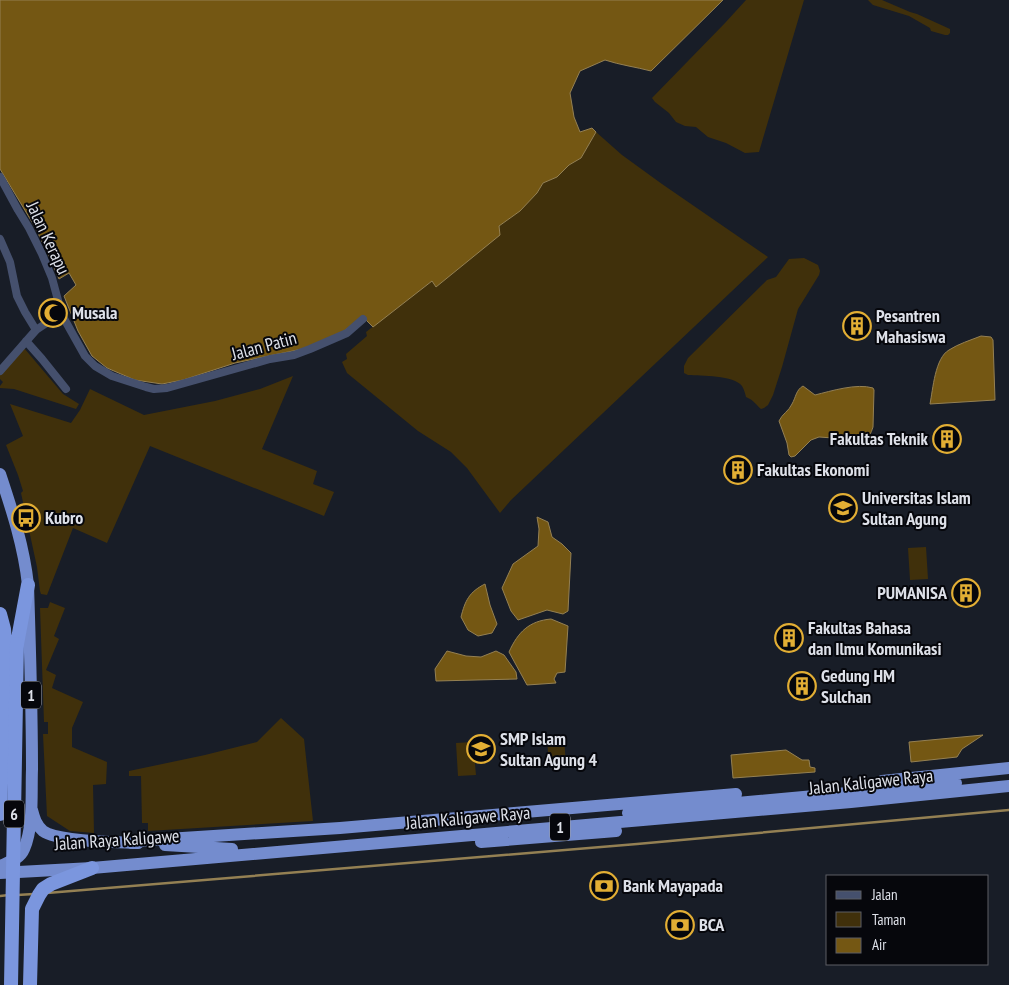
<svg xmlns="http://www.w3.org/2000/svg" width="1009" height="985" font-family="'PT Sans Narrow',sans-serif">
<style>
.green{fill:#40300b}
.water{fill:#745713;stroke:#948053}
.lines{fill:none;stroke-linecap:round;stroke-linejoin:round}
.stream{stroke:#948053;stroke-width:2.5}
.minor{stroke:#45506d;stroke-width:8}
.trunk{stroke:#748cce;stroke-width:12}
.motorway{stroke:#7b96de;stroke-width:14}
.motorway-bridge{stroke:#7b96de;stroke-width:14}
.labels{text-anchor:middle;stroke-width:4;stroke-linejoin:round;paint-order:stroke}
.shield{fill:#06070c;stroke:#9da0a7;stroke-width:1}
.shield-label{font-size:16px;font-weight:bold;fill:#dee1e9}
.street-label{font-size:18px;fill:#dee1e9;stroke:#06070c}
.poi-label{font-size:18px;font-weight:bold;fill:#dee1e9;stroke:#06070c;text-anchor:start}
</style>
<rect width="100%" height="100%" fill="#181d27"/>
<path class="green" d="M 746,0 L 804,0 L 759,152 L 745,153 L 726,143 L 708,137 L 696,127 L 685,126 L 676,122 L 669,113 L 655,102 L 652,98 L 725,23 Z
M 868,0 L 882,0 L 910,12 L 917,14 L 950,29 L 950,33 L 948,35 L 945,35 L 931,31 L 930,28 L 909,16 L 873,5 Z
M 596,132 L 622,155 L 662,184 L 768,257 L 511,500 L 500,513 L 467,468 L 451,452 L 418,431 L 358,382 L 347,373 L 342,362 L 347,359 L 346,354 L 367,336 L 366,332 L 432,281 L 436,287 L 499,226 L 509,219 L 537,193 L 543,183 L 557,177 L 569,165 L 581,158 Z
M 804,258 L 818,265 L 820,271 L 819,275 L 798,309 L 782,367 L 773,395 L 768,405 L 764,408 L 761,409 C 755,404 755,401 746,397 C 745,393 744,389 742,386 C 734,375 701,376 688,375 L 684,373 L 684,366 L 688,358 L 767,280 L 776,277 L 789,259 Z
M 24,348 L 63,394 L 79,404 L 76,409 L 14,389 L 0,388 L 0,386 L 3,382 L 0,379 L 0,375 Z
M 293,376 L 262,449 L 317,471 L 313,484 L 334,492 L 324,516 L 150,446 L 107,543 L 73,528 L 47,595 L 41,594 L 40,591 L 37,567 L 21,493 L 23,491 L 18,475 L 6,445 L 23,436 L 10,404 L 71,423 L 80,410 L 90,389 L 144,415 L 215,401 L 260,389 Z
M 926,547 L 928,579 L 910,580 L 908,548 Z
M 50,602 L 65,608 L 54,636 L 59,639 L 46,670 L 56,675 L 52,688 L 83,702 L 72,728 L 72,747 L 107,762 L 106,784 L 93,785 L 94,833 L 70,831 L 47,816 L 43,734 L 48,734 L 48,722 L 44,722 L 40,608 L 48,608 Z
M 281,718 L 304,739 L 313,821 L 148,831 L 148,823 L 142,823 L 141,776 L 129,776 L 129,771 L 205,755 L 257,742 Z
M 564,736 L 566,766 L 549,767 L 547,737 Z
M 473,742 L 476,775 L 458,776 L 456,743 Z"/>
<path class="water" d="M 0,0 L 723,0 L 651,71 C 636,67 620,65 605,60 L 580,71 L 570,93 L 574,117 L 580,132 L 592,128 L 596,132 L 581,158 L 569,165 L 557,177 L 543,183 L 537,193 L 520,211 L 499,226 L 500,235 L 436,287 L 432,281 L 373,327 L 363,317 L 336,337 L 307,348 L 235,363 L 183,380 L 162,384 L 135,380 L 107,368 L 92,356 L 78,331 L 64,296 L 76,285 L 69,273 L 59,279 L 49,256 L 35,227 L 0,169 Z
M 981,336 L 991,337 L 993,340 L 995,400 L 930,404 C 933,389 935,358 949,350 C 958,344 971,340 981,336 Z
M 803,386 L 815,395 C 831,391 857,383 873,388 L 874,390 L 873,427 C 871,433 869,439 861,440 L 819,437 L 811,440 L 795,456 L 791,457 L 789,455 L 787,443 L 779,421 C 782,414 789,411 792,404 C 796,397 796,390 803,386 Z
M 537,517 L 548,522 L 552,537 L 562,544 L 571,553 L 568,611 L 563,614 L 547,610 L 518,620 L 511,611 L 502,588 L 513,564 L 538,546 L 539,529 Z
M 485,584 L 490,605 L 497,624 L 492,633 L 478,636 L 468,630 L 461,617 C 465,601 469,592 485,584 Z
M 551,619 L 568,626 L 565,672 L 557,673 L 554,679 L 556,683 L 527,685 L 509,652 C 518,632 529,621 551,619 Z
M 447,651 L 466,656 L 481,657 L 496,651 L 504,655 L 516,672 L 517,679 L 436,681 L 435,669 Z
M 983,735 L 962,749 L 957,757 L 911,762 L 909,742 Z
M 786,750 L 802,760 L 809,760 L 810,767 L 815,768 L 815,772 L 733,778 L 731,755 Z"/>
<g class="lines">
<path class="stream" d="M 47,893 L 637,844 L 1009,810
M 17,895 L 34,894
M 0,896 L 9,895"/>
<path class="minor" d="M 0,177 L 18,210 L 29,228 L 42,254 L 52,278 L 62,315 L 85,356 L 95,366 L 112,376 L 146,387 L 154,389 L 167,388 L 270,359 L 294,355 L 310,349 L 347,333 L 363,319
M 0,239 L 10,262 L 17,296 L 25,312 L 36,330
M 26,341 L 42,359 L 66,389
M 0,371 L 36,330 L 48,322 L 62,315"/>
<path class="trunk" d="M 0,474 C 12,510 24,547 28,585 C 30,647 32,708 32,769 C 31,794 34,826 24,849 C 20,859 9,862 0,866
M 882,781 L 1009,768
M 32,810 C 34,818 36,825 43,831 C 58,842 117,842 138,843
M 628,813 L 956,783
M 481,842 L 616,831
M 130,843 L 136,841 L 340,828 L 736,794
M 165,845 L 232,849
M 0,873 L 92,868 L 851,802 L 1009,786"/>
<path class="motorway" d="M 0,614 L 4,629 L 5,642 L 4,693 L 0,814
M 17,644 L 28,585
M 30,985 L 32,909 L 39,895 L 43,889 L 51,884 L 92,868"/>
<path class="motorway-bridge" d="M 11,985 L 17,644"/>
</g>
<defs>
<symbol id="mosque-ring" viewBox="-11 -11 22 22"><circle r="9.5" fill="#06070c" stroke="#e2ae34" stroke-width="1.5"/><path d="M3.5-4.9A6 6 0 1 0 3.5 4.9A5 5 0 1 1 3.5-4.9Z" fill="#e2ae34"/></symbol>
<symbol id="building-ring" viewBox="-11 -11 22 22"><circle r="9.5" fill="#06070c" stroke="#e2ae34" stroke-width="1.5"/><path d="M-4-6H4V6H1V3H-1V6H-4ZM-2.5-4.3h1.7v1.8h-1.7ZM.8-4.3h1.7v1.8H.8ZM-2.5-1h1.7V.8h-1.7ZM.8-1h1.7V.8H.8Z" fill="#e2ae34"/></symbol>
<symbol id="university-ring" viewBox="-11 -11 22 22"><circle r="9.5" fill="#06070c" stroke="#e2ae34" stroke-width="1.5"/><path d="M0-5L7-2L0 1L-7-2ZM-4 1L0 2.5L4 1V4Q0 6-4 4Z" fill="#e2ae34"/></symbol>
<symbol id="bus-ring" viewBox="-11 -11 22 22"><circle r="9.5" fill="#06070c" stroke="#e2ae34" stroke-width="1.5"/><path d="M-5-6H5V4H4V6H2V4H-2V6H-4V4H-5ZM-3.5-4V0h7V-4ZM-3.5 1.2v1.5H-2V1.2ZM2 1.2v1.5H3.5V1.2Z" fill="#e2ae34"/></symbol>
<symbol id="school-ring" viewBox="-11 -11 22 22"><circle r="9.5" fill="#06070c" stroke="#e2ae34" stroke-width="1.5"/><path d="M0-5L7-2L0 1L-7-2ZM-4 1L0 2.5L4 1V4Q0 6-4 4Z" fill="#e2ae34"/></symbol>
<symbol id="bank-ring" viewBox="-11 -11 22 22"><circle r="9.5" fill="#06070c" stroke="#e2ae34" stroke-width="1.5"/><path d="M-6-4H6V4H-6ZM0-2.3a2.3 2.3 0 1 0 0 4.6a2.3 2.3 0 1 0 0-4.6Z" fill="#e2ae34"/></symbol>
</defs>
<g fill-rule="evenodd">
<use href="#mosque-ring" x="37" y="297" width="32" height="32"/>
<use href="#building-ring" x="841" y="310" width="32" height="32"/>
<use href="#building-ring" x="931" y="423" width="32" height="32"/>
<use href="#building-ring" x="722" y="454" width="32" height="32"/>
<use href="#university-ring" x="827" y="492" width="32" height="32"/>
<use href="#bus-ring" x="10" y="502" width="32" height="32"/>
<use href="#building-ring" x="950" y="577" width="32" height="32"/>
<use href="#building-ring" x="773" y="622" width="32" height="32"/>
<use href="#building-ring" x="786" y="670" width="32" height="32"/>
<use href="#school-ring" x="465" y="733" width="32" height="32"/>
<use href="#bank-ring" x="588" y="870" width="32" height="32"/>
<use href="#bank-ring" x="664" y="909" width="32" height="32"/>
</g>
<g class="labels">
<g class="shield">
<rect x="21" y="681.5" width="20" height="27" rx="4"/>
<rect x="4" y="800.5" width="20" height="27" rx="4"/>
<rect x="550" y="813.5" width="20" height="27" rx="4"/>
</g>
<g class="shield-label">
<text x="31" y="701">1</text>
<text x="14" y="820">6</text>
<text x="560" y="833">1</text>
</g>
<g class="street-label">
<text transform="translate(48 238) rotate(65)" y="6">Jalan Kerapu</text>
<text transform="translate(264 346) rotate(-15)" y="6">Jalan Patin</text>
<text transform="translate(871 782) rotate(-6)" y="6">Jalan Kaligawe Raya</text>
<text transform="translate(468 818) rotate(-5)" y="6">Jalan Kaligawe Raya</text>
<text transform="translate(117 840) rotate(-4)" y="6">Jalan Raya Kaligawe</text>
</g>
<g class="poi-label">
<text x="72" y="319">Musala</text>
<text x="876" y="322">Pesantren<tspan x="876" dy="21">Mahasiswa</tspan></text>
<text x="928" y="445" text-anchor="end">Fakultas Teknik</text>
<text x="757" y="476">Fakultas Ekonomi</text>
<text x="862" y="504">Universitas Islam<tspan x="862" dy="21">Sultan Agung</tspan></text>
<text x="45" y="524">Kubro</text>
<text x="947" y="599" text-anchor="end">PUMANISA</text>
<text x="808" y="634">Fakultas Bahasa<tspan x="808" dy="21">dan Ilmu Komunikasi</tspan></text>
<text x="821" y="682">Gedung HM<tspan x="821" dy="21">Sulchan</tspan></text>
<text x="500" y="745">SMP Islam<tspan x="500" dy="21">Sultan Agung 4</tspan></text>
<text x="623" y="892">Bank Mayapada</text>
<text x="699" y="931">BCA</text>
</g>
</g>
<rect x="826" y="875" width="162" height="90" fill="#06070c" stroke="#5c5e64"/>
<rect x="836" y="891" width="25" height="8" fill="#45506d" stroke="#5c5e64"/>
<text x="872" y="900" font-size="15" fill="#dee1e9">Jalan</text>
<rect x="836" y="912" width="25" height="15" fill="#40300b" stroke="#5c5e64"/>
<text x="872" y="925" font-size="15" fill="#dee1e9">Taman</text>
<rect x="836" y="938" width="25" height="15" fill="#745713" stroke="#5c5e64"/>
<text x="872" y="950" font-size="15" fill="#dee1e9">Air</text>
</svg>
